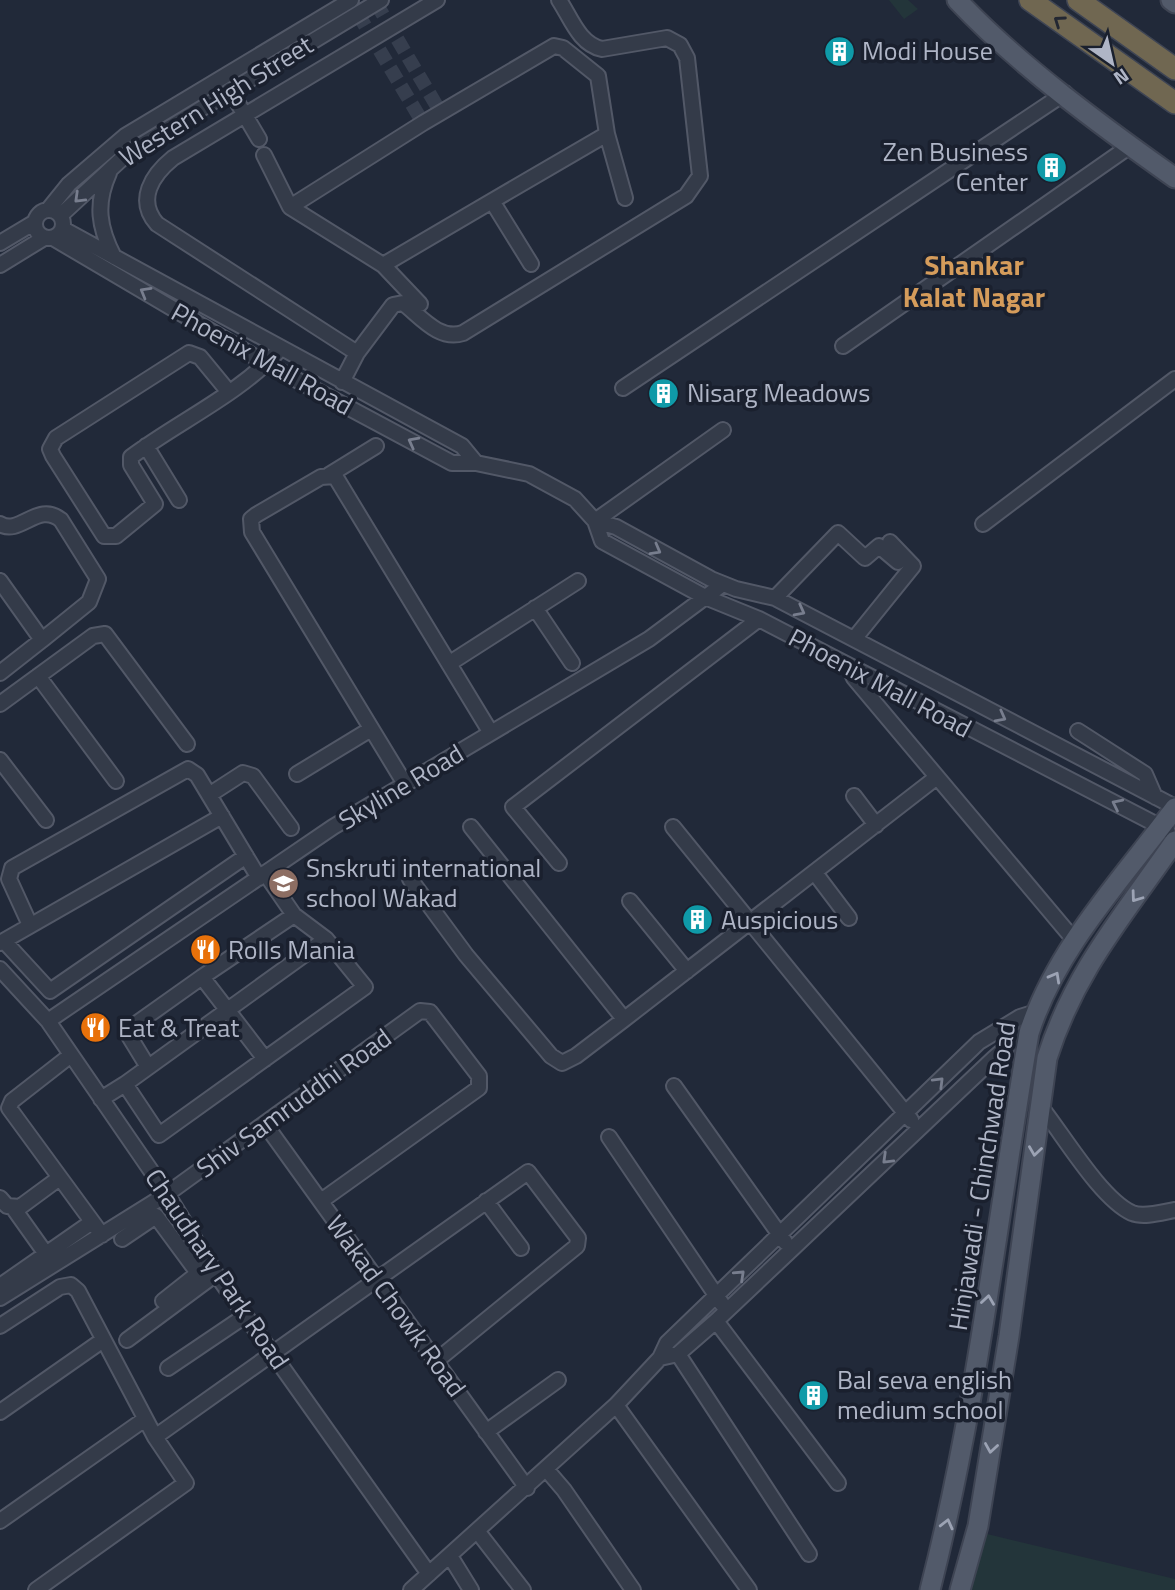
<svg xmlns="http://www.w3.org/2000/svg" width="1175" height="1590" font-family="'Titillium Web',sans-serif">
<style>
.green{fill:#23353a}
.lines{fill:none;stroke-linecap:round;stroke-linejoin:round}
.minor-tunnel{stroke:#363e4e;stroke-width:14;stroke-dasharray:14 7;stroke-linecap:butt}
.minor-casing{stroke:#525867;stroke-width:18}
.major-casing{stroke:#3e4453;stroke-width:23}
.highway-casing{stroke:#3f4554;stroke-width:24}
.minor{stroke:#343b49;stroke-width:14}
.major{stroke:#525a6a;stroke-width:19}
.highway{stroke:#706751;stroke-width:21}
.oneway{stroke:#232732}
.oneway2{stroke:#787e8e}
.oneway3{stroke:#9ca3b4}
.labels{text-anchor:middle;stroke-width:7;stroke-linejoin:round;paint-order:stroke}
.poi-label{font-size:26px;fill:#afb5c6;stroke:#1a202e;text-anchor:start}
.street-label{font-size:26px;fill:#afb5c6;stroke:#1a202e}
.neighbourhood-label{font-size:28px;font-weight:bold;fill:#d59c5b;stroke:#1a202e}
</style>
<rect width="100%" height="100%" fill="#212939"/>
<path class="green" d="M 889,0 L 908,0 L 918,9 L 904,19 Z
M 983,1533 L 1175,1579 L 1175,1590 L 966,1590 Z"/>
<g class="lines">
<path class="minor-tunnel" d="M 376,3 L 441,113
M 358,14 L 423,123"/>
<defs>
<path id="minor" d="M 230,90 L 259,139
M 264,155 L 290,207 L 383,265 L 420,304
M 109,173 C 95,204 99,228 114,257
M 492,201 L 607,134
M 290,207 L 423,123 L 554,46 L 563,48 L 598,76 L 607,134 L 625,198
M35 224a14 14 0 1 1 28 0a14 14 0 1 1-28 0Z
M 48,210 L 69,184 L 125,136 L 351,0
M 61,215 L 128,153 L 381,0
M 63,229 L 462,446 L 476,463
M 53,238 L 267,364 L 452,463 L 476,463 L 529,474 L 575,499 L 595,521 L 616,527 L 711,579 L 736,589 L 775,598 L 1175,807
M 0,243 L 35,222
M 0,265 L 44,238
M 383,265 L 492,201 L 531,264
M 843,346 L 1130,146
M 357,353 L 157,224 C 136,200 152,175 173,158 L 437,0
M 342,382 L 357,353 L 393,305 L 403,303 C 421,317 439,341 463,333 L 686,196 L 700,176 L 687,58 L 680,45 L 667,38 L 602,49 C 579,44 571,18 559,0
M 623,388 L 1065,93
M 228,391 L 200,357 L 189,353 L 56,438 L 50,449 L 53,456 L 104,536 L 116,536 L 155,504 L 131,465 L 131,457 C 179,421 240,394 280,349
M 146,446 L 179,500
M 329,475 L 376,446
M 595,521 L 602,541 L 705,597 L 759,619 L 1167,830
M 595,521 L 723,430
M 0,524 C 20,536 38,501 61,520 L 98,579 L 89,602 L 42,640
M 983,524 L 1175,379
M 0,581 L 42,640 L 0,673
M 775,598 L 838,533 L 865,558 L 879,546 L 898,562
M 535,608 L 572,663
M 854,639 L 913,566 L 890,542
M 450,663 L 578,581
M 849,667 L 854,678 L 1075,941
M 38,676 L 116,781
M 0,704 L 93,636 L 105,634 L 187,744
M 1078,731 L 1145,774 L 1155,797
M 0,760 L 46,820
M 297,774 L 371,729
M 405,784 L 252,532 L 251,519 L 256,515 L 321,477 L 335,476 L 491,733
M 209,795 L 243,773 L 253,776 L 291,828
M 854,796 L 876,825
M 471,827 L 624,1019
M 673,827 L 911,1120
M 559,863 L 513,807 L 759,619
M 265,873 L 294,915 L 326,939 L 365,987 L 159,1135 L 125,1084 L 326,939
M 815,873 L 849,918
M 410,879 L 466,955 L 551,1056 L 562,1063 L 576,1056 L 622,1021 L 937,777
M 630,901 L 687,971
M 30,925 L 9,879 L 12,868 L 188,769 L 197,775 L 259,878
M 4,941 L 50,991 L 246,856
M 0,943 L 222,816
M 0,969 L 48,1021 L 167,1194 L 216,1274 L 429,1574
M 202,977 L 294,915
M 48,1021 L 333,827 L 649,639 L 723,584
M 71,1055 L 12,1101 L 9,1108 L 102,1235
M 148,1067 L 126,1031 L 202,977 L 265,1059
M 674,1086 L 785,1242
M 101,1099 L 125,1084
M 1041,1107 C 1064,1136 1101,1199 1132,1213 C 1144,1218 1163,1212 1175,1210
M 265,1124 L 527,1488
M 609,1137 L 722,1304
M 0,1198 L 7,1206 L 20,1207 L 58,1179
M 486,1201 L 521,1248
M 14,1209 L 46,1254
M 122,1239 L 156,1216 L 198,1273
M 0,1286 L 92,1222
M 0,1298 L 167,1194 L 420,1011 L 430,1012 L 479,1076 L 479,1088 L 321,1201
M 163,1301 L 206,1267
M 716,1321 L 838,1483
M 0,1326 L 60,1287 L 71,1285 L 78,1291 L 155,1437 L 186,1483 L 36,1590
M 127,1340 L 216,1274
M 678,1354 L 809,1554
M 660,1358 L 678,1354 L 716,1321 L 994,1058 L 1016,1039 L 1029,1033
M 168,1368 L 245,1316
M 616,1405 L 749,1590
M 0,1412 L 103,1340
M 486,1432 L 558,1380
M 155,1437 L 528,1172 L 578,1238 L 577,1246 L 436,1361
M 546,1469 L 564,1490 L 633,1590
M 0,1521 L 145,1419
M 478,1532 L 523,1590
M 450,1556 L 471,1590
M 411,1590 L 616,1405 L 660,1358 L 667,1343 L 979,1042 L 1020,1017 L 1036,1012"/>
<path id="major" d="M 957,0 C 1017,64 1103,127 1175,178
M 1171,0 L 1175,3
M 930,1590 C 977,1407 997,1219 1029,1033 C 1056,948 1123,878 1175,808
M 960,1590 L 978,1526 L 1009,1336 L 1047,1058 C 1075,970 1124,915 1175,841"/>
<path id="highway" d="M 1030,0 L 1175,103
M 1078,0 L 1175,69"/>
</defs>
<use href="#minor" class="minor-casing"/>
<use href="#major" class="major-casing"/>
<use href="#highway" class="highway-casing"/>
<use href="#minor" class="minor"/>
<use href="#major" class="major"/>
<use href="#highway" class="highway"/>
</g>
<defs><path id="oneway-chevron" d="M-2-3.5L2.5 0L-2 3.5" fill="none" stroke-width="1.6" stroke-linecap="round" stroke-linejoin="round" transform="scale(1.75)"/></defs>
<use class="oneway" href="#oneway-chevron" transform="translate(1059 21) rotate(-145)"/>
<g class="oneway2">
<use href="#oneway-chevron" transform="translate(79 198) rotate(136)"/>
<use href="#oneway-chevron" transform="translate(145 292) rotate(-150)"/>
<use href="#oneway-chevron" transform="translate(413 442) rotate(-152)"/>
<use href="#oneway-chevron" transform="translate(656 550) rotate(29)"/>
<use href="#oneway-chevron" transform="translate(800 611) rotate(28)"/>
<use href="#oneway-chevron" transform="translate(1001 717) rotate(28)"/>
<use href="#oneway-chevron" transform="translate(1117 804) rotate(-154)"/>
<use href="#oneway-chevron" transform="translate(939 1082) rotate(-45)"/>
<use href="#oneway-chevron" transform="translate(887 1159) rotate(136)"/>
<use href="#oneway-chevron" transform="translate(740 1275) rotate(-43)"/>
</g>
<g class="oneway3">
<use href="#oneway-chevron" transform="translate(1136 897) rotate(126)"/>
<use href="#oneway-chevron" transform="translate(1055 977) rotate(-61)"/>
<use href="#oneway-chevron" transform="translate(1035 1151) rotate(98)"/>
<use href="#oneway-chevron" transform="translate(988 1300) rotate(-82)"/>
<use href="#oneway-chevron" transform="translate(991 1448) rotate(99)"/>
<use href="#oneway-chevron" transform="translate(947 1524) rotate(-76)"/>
</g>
<defs>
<symbol id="building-disc" viewBox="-11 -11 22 22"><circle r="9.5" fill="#0f9aa8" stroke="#1a202e"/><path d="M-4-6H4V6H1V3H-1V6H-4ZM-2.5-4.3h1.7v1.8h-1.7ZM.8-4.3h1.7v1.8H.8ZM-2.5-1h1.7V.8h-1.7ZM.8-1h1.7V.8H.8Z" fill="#fff"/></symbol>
<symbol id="school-disc" viewBox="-11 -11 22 22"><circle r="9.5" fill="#8d6e63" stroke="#1a202e"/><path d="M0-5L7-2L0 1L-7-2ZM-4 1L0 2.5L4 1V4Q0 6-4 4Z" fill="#fff"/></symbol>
<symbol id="restaurant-disc" viewBox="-11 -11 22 22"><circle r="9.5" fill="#e8710a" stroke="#1a202e"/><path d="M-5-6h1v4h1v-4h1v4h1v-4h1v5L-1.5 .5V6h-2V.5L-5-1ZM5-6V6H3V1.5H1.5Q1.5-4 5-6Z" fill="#fff"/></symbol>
</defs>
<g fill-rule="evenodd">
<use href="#building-disc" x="822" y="34" width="35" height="35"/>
<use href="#building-disc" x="1034" y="150" width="35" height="35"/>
<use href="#building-disc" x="646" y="376" width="35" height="35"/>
<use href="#school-disc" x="266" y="866" width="35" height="35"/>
<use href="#building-disc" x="680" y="902" width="35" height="35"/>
<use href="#restaurant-disc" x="188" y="932" width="35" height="35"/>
<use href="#restaurant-disc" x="78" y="1010" width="35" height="35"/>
<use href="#building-disc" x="796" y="1378" width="35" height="35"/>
</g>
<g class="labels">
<g class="poi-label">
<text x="862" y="60">Modi House</text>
<text x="1028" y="161" text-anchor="end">Zen Business<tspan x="1028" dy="30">Center</tspan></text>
<text x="687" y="402">Nisarg Meadows</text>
<text x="306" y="877">Snskruti international<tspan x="306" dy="30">school Wakad</tspan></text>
<text x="721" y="929">Auspicious</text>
<text x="228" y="959">Rolls Mania</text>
<text x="118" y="1037">Eat &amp; Treat</text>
<text x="837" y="1389">Bal seva english<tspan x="837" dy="30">medium school</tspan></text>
</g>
<g class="street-label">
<text transform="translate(216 101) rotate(-32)" y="9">Western High Street</text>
<text transform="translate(262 359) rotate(29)" y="9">Phoenix Mall Road</text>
<text transform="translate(880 683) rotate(28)" y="9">Phoenix Mall Road</text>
<text transform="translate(401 787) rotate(-31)" y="9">Skyline Road</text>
<text transform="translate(294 1103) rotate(-36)" y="9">Shiv Samruddhi Road</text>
<text transform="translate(982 1176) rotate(-81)" y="9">Hinjawadi - Chinchwad Road</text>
<text transform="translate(217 1269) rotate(56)" y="9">Chaudhary Park Road</text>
<text transform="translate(396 1306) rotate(54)" y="9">Wakad Chowk Road</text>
</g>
<g class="neighbourhood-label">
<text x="974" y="275">Shankar<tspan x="974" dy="32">Kalat Nagar</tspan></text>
</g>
</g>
<g transform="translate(1112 63) rotate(146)" stroke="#1a202e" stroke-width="5" paint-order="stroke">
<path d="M0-5L12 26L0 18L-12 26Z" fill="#afb5c6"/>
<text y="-10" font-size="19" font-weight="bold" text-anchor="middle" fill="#afb5c6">N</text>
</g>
</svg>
